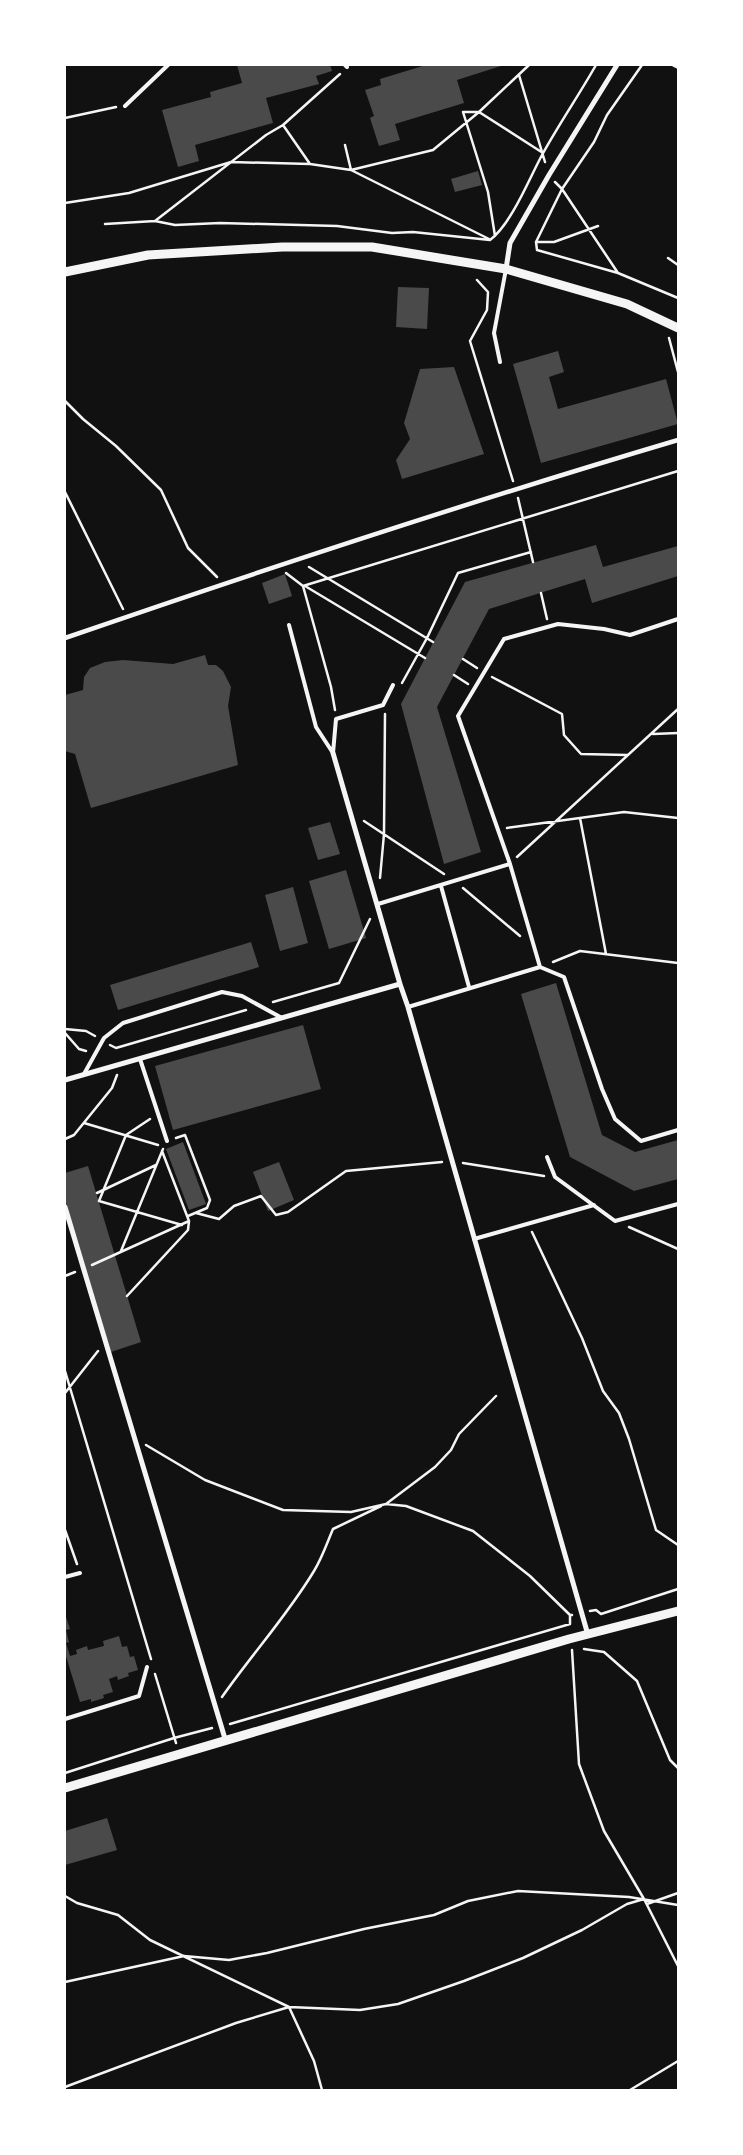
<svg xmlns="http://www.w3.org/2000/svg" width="743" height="2155" font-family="Lato,sans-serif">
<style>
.building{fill:#4a4a4a}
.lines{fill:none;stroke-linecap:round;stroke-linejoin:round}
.path{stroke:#f5f5f5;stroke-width:2.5}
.service{stroke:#f5f5f5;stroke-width:4}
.pedestrian{stroke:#f5f5f5;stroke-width:4.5}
.minor{stroke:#f5f5f5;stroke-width:5}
.tertiary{stroke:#f5f5f5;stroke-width:9}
</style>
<rect width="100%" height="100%" fill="#111"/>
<path class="building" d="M 237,65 L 330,65 L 332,71 L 316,76 L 319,84 L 266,98 L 273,123 L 195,145 L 199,161 L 178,167 L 162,110 L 211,97 L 210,92 L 242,83 Z
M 426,65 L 504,65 L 457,80 L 464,103 L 395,124 L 400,140 L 379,146 L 370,118 L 374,116 L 365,90 L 381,85 L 380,79 Z
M 478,171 L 482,185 L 455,192 L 451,179 Z
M 398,287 L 429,288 L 427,329 L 396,327 Z
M 558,351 L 564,372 L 549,377 L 558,409 L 666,379 L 678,424 L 541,463 L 513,364 Z
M 454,367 L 484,454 L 402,479 L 396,460 L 410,439 L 404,423 L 420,369 Z
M 596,545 L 603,567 L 678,546 L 678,576 L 592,603 L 585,579 L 489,609 L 437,707 L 481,852 L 444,864 L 401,704 L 465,582 Z
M 285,574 L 292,596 L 269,604 L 262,583 Z
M 205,655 L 208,665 L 216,665 L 223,671 L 231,687 L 228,706 L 238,765 L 91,808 L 75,754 L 65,751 L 65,695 L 83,690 L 84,677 L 90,668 L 105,662 L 123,660 L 173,664 Z
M 330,822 L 340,854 L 318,860 L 308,828 Z
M 346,870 L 366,938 L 329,949 L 309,881 Z
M 293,887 L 308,943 L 280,951 L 265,895 Z
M 251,942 L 259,967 L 118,1010 L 110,985 Z
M 556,983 L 602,1135 L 635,1152 L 678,1140 L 678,1179 L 634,1191 L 570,1157 L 521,994 Z
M 303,1025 L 321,1089 L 173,1130 L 155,1066 Z
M 183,1142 L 206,1204 L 189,1210 L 166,1149 Z
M 279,1162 L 294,1200 L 268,1211 L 253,1172 Z
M 88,1166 L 141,1342 L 111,1352 L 65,1203 L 65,1173 Z
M 65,1614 L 70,1629 L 66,1630 L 69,1642 L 66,1643 L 70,1656 L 77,1654 L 76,1650 L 87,1646 L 88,1650 L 104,1646 L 103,1641 L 119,1636 L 122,1647 L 127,1646 L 130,1657 L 134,1656 L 138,1670 L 128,1673 L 129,1676 L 118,1680 L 117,1676 L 109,1679 L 113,1692 L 103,1695 L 104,1698 L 91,1702 L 91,1699 L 80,1702 L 65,1653 Z
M 107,1818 L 117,1850 L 65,1865 L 65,1831 Z"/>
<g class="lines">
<path class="path" d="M 519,75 L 545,162
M 65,118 L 116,107
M 283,125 L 310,164
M 345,145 L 351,170 L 489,239
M 555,182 L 562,189 L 618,273
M 65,203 L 129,193 L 231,162 L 310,164 L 351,170 L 433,150 L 479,112 L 529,65
M 155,221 L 266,135 L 283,125 L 340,74
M 105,224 L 155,221 L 175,225 L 220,223 L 337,226 L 392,233 L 413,232 L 490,240 C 512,223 529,179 542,155 C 559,124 579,95 596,65
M 598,226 L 554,242 L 536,242 L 537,250 L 618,273 L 678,298
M 495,236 L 488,192 L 463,112 L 479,112 L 543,153
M 536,242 L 562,189 L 594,142 L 607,115 L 642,65
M 668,258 L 678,265
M 477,280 L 488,292 L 487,310 L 470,341 L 513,481
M 669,338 L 678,372
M 65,401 L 83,419 L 116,446 L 161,490 L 188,548 L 217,577
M 65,492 L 123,609
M 518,498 L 533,562
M 309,567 L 433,642
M 286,573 L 303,586 L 331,687 L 335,710
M 303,586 L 678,471
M 305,586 L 425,658
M 541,593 L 547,619
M 463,659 L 477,668
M 454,675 L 468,684
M 492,677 L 562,714 L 564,735 L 581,754 L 627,755
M 402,683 L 427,638 L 458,573 L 531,552
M 653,734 L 678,733
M 580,818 L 606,954
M 364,821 L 444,874
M 507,828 L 624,812 L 678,818
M 517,857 L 678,709
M 380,878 L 384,834 L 385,714
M 463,888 L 520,936
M 553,962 L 580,951 L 678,963
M 273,1002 L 339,983 L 370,919
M 65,1029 L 86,1031 L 95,1036
M 65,1033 L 79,1049 L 86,1051
M 110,1045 L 116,1048 L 246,1010
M 150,1119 L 126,1135 L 99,1201 L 182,1225
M 84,1123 L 158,1145
M 176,1138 L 185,1135 L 210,1200 L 207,1208 L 188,1216
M 65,1139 L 74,1135 L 112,1088 L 117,1075
M 463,1163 L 544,1176
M 97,1193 L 156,1165
M 196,1213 L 219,1219 L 234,1206 L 261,1196 L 276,1215 L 288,1212 L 346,1171 L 442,1162
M 629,1227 L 678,1249
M 532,1232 L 582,1338 L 603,1391 L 619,1413 L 629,1439 L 656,1530 L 678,1545
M 121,1251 L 163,1149
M 92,1265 L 189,1221
M 65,1276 L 75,1272
M 127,1296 L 188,1230 L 189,1221 L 162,1151
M 65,1371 L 151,1659
M 65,1393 L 98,1351
M 146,1445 L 205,1480 L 283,1510 L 351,1512 L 386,1504 L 406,1506 L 473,1531 L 530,1576 L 570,1615
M 386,1504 L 435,1467 L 451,1450 L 459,1434 L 496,1396
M 65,1530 L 77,1564
M 590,1611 L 596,1610 L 601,1614 L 678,1589
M 584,1649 L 604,1652 L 637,1681 L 670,1760 L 678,1768
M 572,1650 L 579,1764 L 604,1831 L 644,1899 L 678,1966
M 155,1674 L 176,1743
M 222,1697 C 252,1654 287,1616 314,1571 C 322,1558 327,1543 333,1529 L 381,1506
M 230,1724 L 570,1624 L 570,1615 L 572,1615
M 65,1773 L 174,1738 L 212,1728
M 65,1896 L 77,1903 L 118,1915 L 150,1940 L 289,2007 L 360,2010 L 398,2004 L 464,1981 L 523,1958 L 582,1930 L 627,1904 L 644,1899
M 647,1904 L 678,1893
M 65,1982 L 184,1956 L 229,1960 L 267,1953 L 364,1929 L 434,1915 L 468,1901 L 518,1891 L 629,1897 L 678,1905
M 65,2087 L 236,2023 L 289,2007 L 314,2061 L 322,2090
M 630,2090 L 678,2061"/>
<path class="service" d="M 345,65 L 347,67
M 674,65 L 678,67
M 125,106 L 168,65
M 500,362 L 494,333 L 506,269
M 678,619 L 630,635 L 604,629 L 558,624 L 504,639 L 458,716 L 510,864 L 540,967 L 564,977 L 602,1089 L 615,1119 L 641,1141 L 678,1130
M 289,625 L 316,727 L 333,753
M 333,753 L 336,719 L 383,705 L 393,685
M 441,886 L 469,987
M 378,904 L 510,864
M 408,1007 L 540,967
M 140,1059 L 167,1141
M 84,1074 L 104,1038 L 123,1023 L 222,992 L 242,996 L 282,1018
M 547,1157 L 555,1177 L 615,1221 L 678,1204
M 474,1239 L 594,1205
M 65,1577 L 80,1573
M 65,1719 L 139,1696 L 147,1667"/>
<path class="pedestrian" d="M 65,638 C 268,568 472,501 678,440"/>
<path class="minor" d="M 506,269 L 510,243 L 549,175 L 617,65
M 333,753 L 400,984 L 408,1007 L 588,1635
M 65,1080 L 400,984
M 65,1207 L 226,1742"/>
<path class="tertiary" d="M 65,272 L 148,255 L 282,247 L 372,247 L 506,269 L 627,304 L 678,328
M 65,1788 L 569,1639 L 678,1611"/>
</g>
<rect width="743" height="2155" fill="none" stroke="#ffffff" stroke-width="132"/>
</svg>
